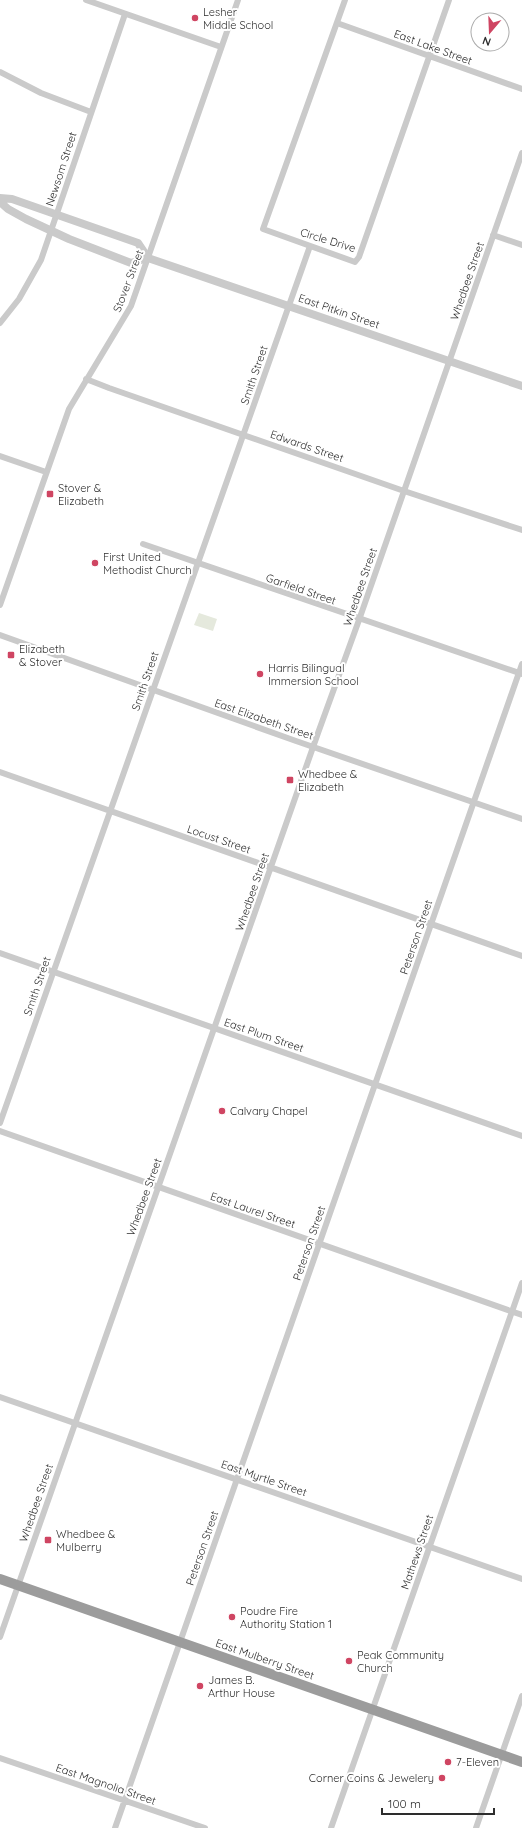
<svg xmlns="http://www.w3.org/2000/svg" width="522" height="1828" font-family="Quicksand,sans-serif">
<style>
.green{fill:#e5e9dd}
.lines{fill:none;stroke-linecap:round;stroke-linejoin:round}
.minor{stroke:#cacaca;stroke-width:6}
.tertiary{stroke:#cacaca;stroke-width:8}
.trunk{stroke:#9c9c9c;stroke-width:10}
.poi-dot{fill:#cf4562;stroke:#fff;stroke-width:1.5}
.labels{text-anchor:middle;stroke-width:4;stroke-linejoin:round;paint-order:stroke}
.poi-label{font-size:11px;fill:#2d2d2d;stroke:#fff;text-anchor:start}
.street-label{font-size:11px;fill:#2d2d2d;stroke:#fff}
</style>
<rect width="100%" height="100%" fill="#fff"/>
<path class="green" d="M 199,613 L 217,619 L 213,631 L 194,625 Z"/>
<g class="lines">
<path class="minor" d="M 86,0 L 221,47
M 345,0 L 263,229 L 355,262 L 359,257 L 449,0
M 337,23 L 522,89
M 0,72 L 41,93 L 91,112
M 493,235 L 522,245
M 0,323 L 19,299 L 41,260 L 125,14
M 86,379 L 109,388 L 404,491 L 522,530
M 0,456 L 46,472
M 143,544 L 522,674
M 0,605 L 69,409 L 131,306 L 238,0
M 0,635 L 296,741 L 522,819
M 0,772 L 522,956
M 0,953 L 522,1136
M 0,1123 L 310,246
M 0,1131 L 522,1315
M 0,1397 L 522,1579
M 0,1637 L 318,733 L 359,620 L 522,153
M 0,1758 L 205,1828
M 115,1828 L 522,664
M 331,1828 L 522,1283
M 476,1828 L 522,1696"/>
<path class="tertiary" d="M 0,198 L 12,199 L 138,243 L 148,258
M 0,202 L 8,209 L 26,219 L 69,239 L 131,263 L 148,258 L 522,386"/>
<path class="trunk" d="M 0,1579 L 522,1762"/>
</g>
<g class="poi-dot">
<circle cx="195" cy="18" r="4"/>
<rect x="46" y="490" width="8" height="8" rx="2"/>
<circle cx="95" cy="563" r="4"/>
<rect x="7" y="651" width="8" height="8" rx="2"/>
<circle cx="260" cy="674" r="4"/>
<rect x="286" y="776" width="8" height="8" rx="2"/>
<circle cx="222" cy="1111" r="4"/>
<rect x="44" y="1536" width="8" height="8" rx="2"/>
<circle cx="232" cy="1617" r="4"/>
<circle cx="349" cy="1661" r="4"/>
<circle cx="200" cy="1686" r="4"/>
<circle cx="448" cy="1762" r="4"/>
<circle cx="442" cy="1778" r="4"/>
</g>
<g class="labels">
<g class="poi-label">
<text x="203" y="16">Lesher<tspan x="203" dy="13">Middle School</tspan></text>
<text x="58" y="492">Stover &amp;<tspan x="58" dy="13">Elizabeth</tspan></text>
<text x="103" y="561">First United<tspan x="103" dy="13">Methodist Church</tspan></text>
<text x="19" y="653">Elizabeth<tspan x="19" dy="13">&amp; Stover</tspan></text>
<text x="268" y="672">Harris Bilingual<tspan x="268" dy="13">Immersion School</tspan></text>
<text x="298" y="778">Whedbee &amp;<tspan x="298" dy="13">Elizabeth</tspan></text>
<text x="230" y="1115">Calvary Chapel</text>
<text x="56" y="1538">Whedbee &amp;<tspan x="56" dy="13">Mulberry</tspan></text>
<text x="240" y="1615">Poudre Fire<tspan x="240" dy="13">Authority Station 1</tspan></text>
<text x="357" y="1659">Peak Community<tspan x="357" dy="13">Church</tspan></text>
<text x="208" y="1684">James B.<tspan x="208" dy="13">Arthur House</tspan></text>
<text x="456" y="1766">7-Eleven</text>
<text x="434" y="1782" text-anchor="end">Corner Coins &amp; Jewelery</text>
</g>
<g class="street-label">
<text transform="translate(433 47) rotate(20)" y="4">East Lake Street</text>
<text transform="translate(61 169) rotate(-72)" y="4">Newsom Street</text>
<text transform="translate(328 240) rotate(17)" y="4">Circle Drive</text>
<text transform="translate(128 281) rotate(-69)" y="4">Stover Street</text>
<text transform="translate(467 281) rotate(-71)" y="4">Whedbee Street</text>
<text transform="translate(339 311) rotate(19)" y="4">East Pitkin Street</text>
<text transform="translate(254 375) rotate(-71)" y="4">Smith Street</text>
<text transform="translate(307 446) rotate(19)" y="4">Edwards Street</text>
<text transform="translate(360 587) rotate(-71)" y="4">Whedbee Street</text>
<text transform="translate(301 589) rotate(19)" y="4">Garfield Street</text>
<text transform="translate(145 681) rotate(-71)" y="4">Smith Street</text>
<text transform="translate(264 719) rotate(19)" y="4">East Elizabeth Street</text>
<text transform="translate(219 839) rotate(19)" y="4">Locust Street</text>
<text transform="translate(252 892) rotate(-71)" y="4">Whedbee Street</text>
<text transform="translate(416 937) rotate(-71)" y="4">Peterson Street</text>
<text transform="translate(37 986) rotate(-71)" y="4">Smith Street</text>
<text transform="translate(264 1035) rotate(19)" y="4">East Plum Street</text>
<text transform="translate(144 1197) rotate(-70)" y="4">Whedbee Street</text>
<text transform="translate(253 1210) rotate(19)" y="4">East Laurel Street</text>
<text transform="translate(309 1243) rotate(-71)" y="4">Peterson Street</text>
<text transform="translate(264 1478) rotate(19)" y="4">East Myrtle Street</text>
<text transform="translate(36 1503) rotate(-71)" y="4">Whedbee Street</text>
<text transform="translate(202 1548) rotate(-71)" y="4">Peterson Street</text>
<text transform="translate(417 1552) rotate(-71)" y="4">Mathews Street</text>
<text transform="translate(265 1659) rotate(19)" y="4">East Mulberry Street</text>
<text transform="translate(106 1784) rotate(19)" y="4">East Magnolia Street</text>
</g>
</g>
<g transform="translate(490 32) rotate(199)"><circle r="19" fill="#ffffff" stroke="#ababab"/>
<path d="M0-3L7 15L0 10L-7 15Z" fill="#cf4562"/>
<text y="-6" font-size="11" font-weight="bold" text-anchor="middle" fill="#2d2d2d">N</text>
</g>
<path d="M382 1808v6h112v-6" fill="none" stroke="#2d2d2d" stroke-width="2"/>
<text x="388" y="1808" font-size="12" fill="#2d2d2d" stroke="#ffffff" stroke-width="3" paint-order="stroke">100 m</text>
</svg>
